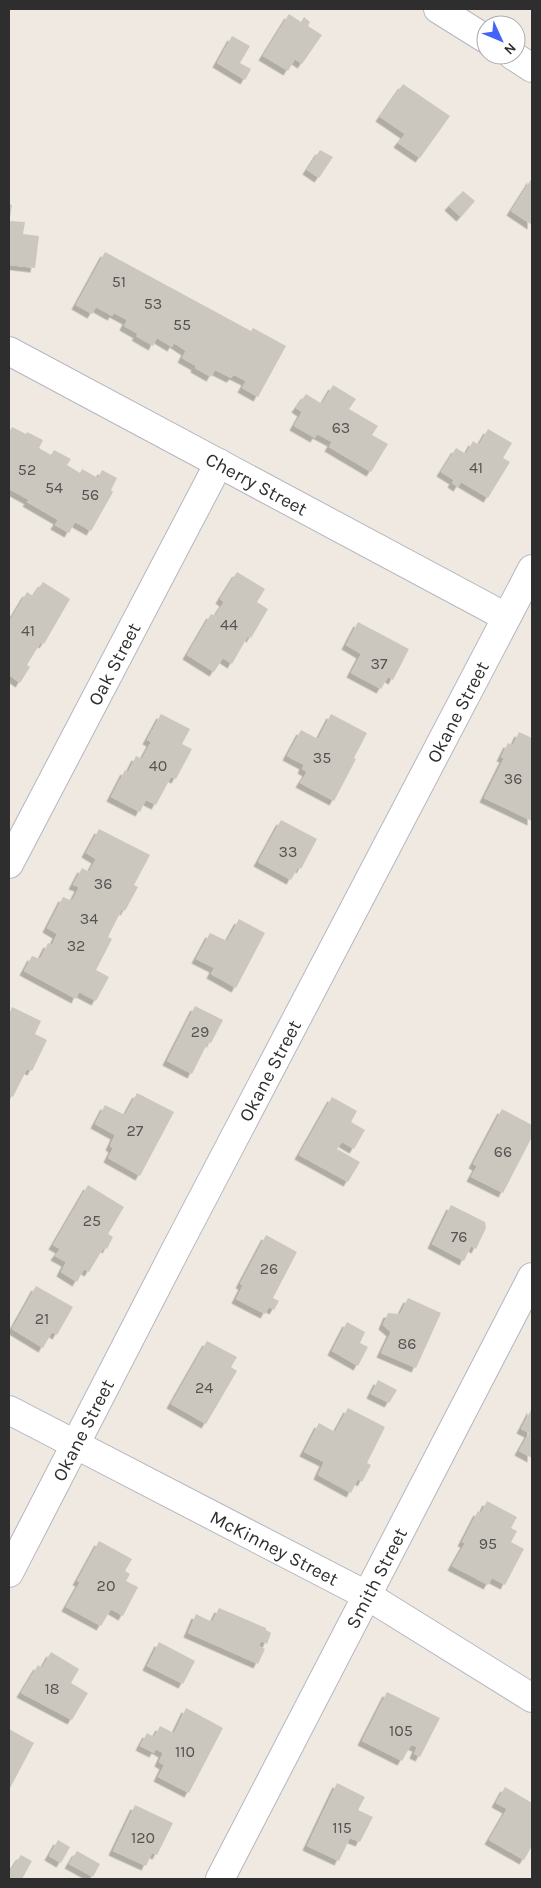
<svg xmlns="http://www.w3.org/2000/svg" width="541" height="1888" font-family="Karla,sans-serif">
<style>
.building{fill:#cbc7bf;filter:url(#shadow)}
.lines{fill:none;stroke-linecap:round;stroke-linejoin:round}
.minor-casing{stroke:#b4b7c1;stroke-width:30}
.minor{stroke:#fff;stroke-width:28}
.labels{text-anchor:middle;stroke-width:4;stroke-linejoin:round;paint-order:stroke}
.number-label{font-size:16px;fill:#555452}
.street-label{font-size:19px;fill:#2e2e2e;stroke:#fff}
</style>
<defs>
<filter id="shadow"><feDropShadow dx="-4.5" dy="4.5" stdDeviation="0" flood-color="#0004"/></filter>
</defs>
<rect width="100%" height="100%" fill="#efe9e1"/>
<path class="building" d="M 289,14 L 301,22 L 304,17 L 310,22 L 308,26 L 322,35 L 302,64 L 295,59 L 288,71 L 263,56 Z
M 232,36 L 250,46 L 240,63 L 251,69 L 245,80 L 217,63 Z
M 403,84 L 450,116 L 420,158 L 398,143 L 405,134 L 380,117 Z
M 320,150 L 333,157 L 319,178 L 307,170 Z
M 532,178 L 532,225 L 511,211 Z
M 463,191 L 475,201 L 461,217 L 449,206 Z
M 9,204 L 12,205 L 10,217 L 9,217 Z
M 9,221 L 25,222 L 23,234 L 39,236 L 35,268 L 9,265 Z
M 105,252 L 251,331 L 253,328 L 286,346 L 258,397 L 242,388 L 246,381 L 234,375 L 231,378 L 215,370 L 211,377 L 195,368 L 196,366 L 182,358 L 186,351 L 174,343 L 172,347 L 157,338 L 153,346 L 136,336 L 138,334 L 124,326 L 127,320 L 114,313 L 112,316 L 96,307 L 92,314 L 76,305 Z
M 333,385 L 356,399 L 349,409 L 378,426 L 372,435 L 388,444 L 371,472 L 329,447 L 332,442 L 317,434 L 315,438 L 294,426 L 302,412 L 296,408 L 306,394 L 322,404 Z
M 12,427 L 26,434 L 27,432 L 43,440 L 39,448 L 51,455 L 54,450 L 71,459 L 67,465 L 80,473 L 82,469 L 98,478 L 102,470 L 117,478 L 111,490 L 113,492 L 91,531 L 75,522 L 69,533 L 55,525 L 58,520 L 27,502 L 29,500 L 9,489 L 9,432 Z
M 488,429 L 512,443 L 503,458 L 510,462 L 488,498 L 461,482 L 458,487 L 452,483 L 454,480 L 441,472 L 456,448 L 466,454 L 473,441 L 479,445 Z
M 237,572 L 265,589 L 257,602 L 268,609 L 251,638 L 248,636 L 232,664 L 223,658 L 214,672 L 187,655 L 211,614 L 215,616 L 224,602 L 220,599 Z
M 43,582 L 70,599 L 44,644 L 41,642 L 27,665 L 30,667 L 20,683 L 9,675 L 9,622 L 27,592 L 33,596 Z
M 358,622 L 409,649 L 393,680 L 388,677 L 381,689 L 351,673 L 361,654 L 346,645 Z
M 161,714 L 190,729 L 182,744 L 192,749 L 176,779 L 171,777 L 156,805 L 146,800 L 140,812 L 111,797 L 125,770 L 128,772 L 136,756 L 142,759 L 151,742 L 147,740 Z
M 331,714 L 367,733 L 354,758 L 356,759 L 334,801 L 300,783 L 307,772 L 302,769 L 304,765 L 287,756 L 301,730 L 318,739 Z
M 519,732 L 532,738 L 532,821 L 484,798 L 504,758 L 501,757 L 508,743 L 513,745 Z
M 281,820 L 317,839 L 301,869 L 298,867 L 291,880 L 258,862 Z
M 99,829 L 150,855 L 134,885 L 138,887 L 125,911 L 122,909 L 108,937 L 112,939 L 96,970 L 109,977 L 96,1001 L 79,992 L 76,999 L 24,971 L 32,956 L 40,959 L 48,943 L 52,945 L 57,934 L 47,928 L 63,897 L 72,901 L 79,887 L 73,885 L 82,868 L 89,872 L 96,859 L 86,853 Z
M 239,919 L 265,933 L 236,988 L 211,974 L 214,968 L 196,959 L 210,933 L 227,941 Z
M 195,1006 L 223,1020 L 211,1043 L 208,1042 L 192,1074 L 167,1061 Z
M 12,1007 L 41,1021 L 35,1034 L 47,1040 L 32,1071 L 27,1069 L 13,1097 L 9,1095 L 9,1014 Z
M 137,1093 L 174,1112 L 140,1176 L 108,1158 L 113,1148 L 110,1146 L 115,1135 L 95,1124 L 105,1105 L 125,1115 Z
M 332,1097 L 357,1111 L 351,1122 L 365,1130 L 354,1149 L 342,1142 L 337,1149 L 360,1162 L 348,1182 L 299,1155 Z
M 502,1109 L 532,1125 L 532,1137 L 503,1193 L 471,1177 L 477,1166 L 473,1164 Z
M 88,1185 L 124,1207 L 108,1234 L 113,1237 L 107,1249 L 104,1247 L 89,1272 L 84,1269 L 77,1282 L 61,1272 L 66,1262 L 55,1256 L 60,1249 L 53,1245 Z
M 451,1205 L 485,1222 L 486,1228 L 476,1249 L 471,1246 L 464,1261 L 432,1244 Z
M 266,1235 L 297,1252 L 273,1298 L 279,1301 L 274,1310 L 269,1307 L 265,1314 L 236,1299 L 243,1285 L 240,1284 Z
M 36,1286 L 73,1307 L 57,1335 L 52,1332 L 43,1348 L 12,1329 Z
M 408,1298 L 441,1313 L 416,1368 L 381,1353 L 391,1332 L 383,1325 L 388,1313 L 400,1314 Z
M 347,1322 L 365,1332 L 360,1343 L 368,1347 L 358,1366 L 332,1351 Z
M 207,1341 L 237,1357 L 231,1367 L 237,1371 L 206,1424 L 171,1404 Z
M 378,1380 L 397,1390 L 389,1403 L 371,1394 Z
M 348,1408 L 385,1427 L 367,1463 L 371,1465 L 362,1482 L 358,1479 L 351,1493 L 318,1475 L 324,1462 L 304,1452 L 319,1423 L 335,1432 Z
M 532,1408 L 532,1458 L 519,1451 L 529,1433 L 521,1429 Z
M 487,1501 L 517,1517 L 511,1528 L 517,1531 L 511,1542 L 524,1549 L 505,1585 L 492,1578 L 488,1585 L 452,1566 L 465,1543 L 462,1542 L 478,1511 L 481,1513 Z
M 99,1541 L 132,1559 L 125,1571 L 130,1574 L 126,1581 L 138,1587 L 123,1616 L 111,1609 L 101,1626 L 66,1607 L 80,1582 L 77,1581 Z
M 219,1608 L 266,1628 L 266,1630 L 271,1633 L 267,1644 L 261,1641 L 259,1646 L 265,1649 L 258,1664 L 188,1633 L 196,1614 L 212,1622 Z
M 159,1642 L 195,1661 L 183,1684 L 147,1666 Z
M 51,1652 L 79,1669 L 71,1683 L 88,1693 L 72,1720 L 21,1693 L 38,1665 L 42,1668 Z
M 387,1692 L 440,1718 L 420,1757 L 414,1754 L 417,1747 L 411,1745 L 402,1761 L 362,1741 Z
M 186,1708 L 223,1728 L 189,1793 L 158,1777 L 164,1765 L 159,1762 L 163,1753 L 156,1749 L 154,1753 L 140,1746 L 147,1733 L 154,1737 L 160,1726 L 174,1733 Z
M 9,1729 L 34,1743 L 9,1790 Z
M 337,1783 L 365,1797 L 358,1810 L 373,1817 L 360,1842 L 350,1838 L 339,1861 L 307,1846 Z
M 505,1787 L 532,1803 L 532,1846 L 524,1860 L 489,1840 L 507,1809 L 496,1803 Z
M 135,1805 L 173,1823 L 157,1855 L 152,1853 L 146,1866 L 113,1851 Z
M 58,1840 L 70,1847 L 61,1863 L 49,1856 Z
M 77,1851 L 100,1864 L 93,1877 L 69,1864 Z
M 21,1855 L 32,1861 L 22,1879 L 9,1879 L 9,1873 Z"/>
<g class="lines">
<defs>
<g id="minor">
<path d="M 438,9 L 486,39"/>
<path d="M 512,55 L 532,68"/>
<path id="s1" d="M 9,351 L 506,617"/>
<path id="s2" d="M 9,864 L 219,463"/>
<path id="s3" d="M 9,1410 L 368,1596 L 532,1698"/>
<path id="s4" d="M 9,1573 L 175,1251 L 532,569"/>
<path id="s5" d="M 220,1879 L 532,1277"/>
</g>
</defs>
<use href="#minor" class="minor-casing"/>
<use href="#minor" class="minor"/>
</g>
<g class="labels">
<g class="number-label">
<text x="119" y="287">51</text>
<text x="153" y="309">53</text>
<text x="182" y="330">55</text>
<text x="341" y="433">63</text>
<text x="476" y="473">41</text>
<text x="27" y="475">52</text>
<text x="54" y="493">54</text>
<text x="90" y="500">56</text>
<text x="229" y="630">44</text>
<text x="28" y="636">41</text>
<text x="379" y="669">37</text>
<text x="322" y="763">35</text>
<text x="158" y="771">40</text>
<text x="513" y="784">36</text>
<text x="288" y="857">33</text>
<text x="103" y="889">36</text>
<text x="89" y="924">34</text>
<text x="76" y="951">32</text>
<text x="200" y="1037">29</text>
<text x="135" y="1136">27</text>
<text x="503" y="1157">66</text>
<text x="92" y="1226">25</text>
<text x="459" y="1242">76</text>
<text x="269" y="1274">26</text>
<text x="42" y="1324">21</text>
<text x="407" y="1349">86</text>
<text x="204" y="1393">24</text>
<text x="488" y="1549">95</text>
<text x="106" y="1591">20</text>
<text x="52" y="1694">18</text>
<text x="401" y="1736">105</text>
<text x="185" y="1757">110</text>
<text x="342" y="1833">115</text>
<text x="143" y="1843">120</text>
</g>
<g class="street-label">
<text dy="7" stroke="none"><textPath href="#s1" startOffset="281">Cherry Street</textPath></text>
<text dy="7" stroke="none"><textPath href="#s2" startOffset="226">Oak Street</textPath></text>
<text dy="7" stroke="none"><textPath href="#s4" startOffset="971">Okane Street</textPath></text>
<text dy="7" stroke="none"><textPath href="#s4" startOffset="566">Okane Street</textPath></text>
<text dy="7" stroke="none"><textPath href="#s4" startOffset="161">Okane Street</textPath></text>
<text dy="7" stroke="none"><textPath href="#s3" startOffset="299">McKinney Street</textPath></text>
<text dy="7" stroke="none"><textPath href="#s5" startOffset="339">Smith Street</textPath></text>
</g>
</g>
<rect width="541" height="1888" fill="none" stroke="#2e2e2e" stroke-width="20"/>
<g transform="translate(501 40) rotate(134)"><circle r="24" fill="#ffffff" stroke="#ababab"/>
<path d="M0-4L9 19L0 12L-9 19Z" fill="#4264fb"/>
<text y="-8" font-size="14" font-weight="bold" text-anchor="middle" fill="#2e2e2e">N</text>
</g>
</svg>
